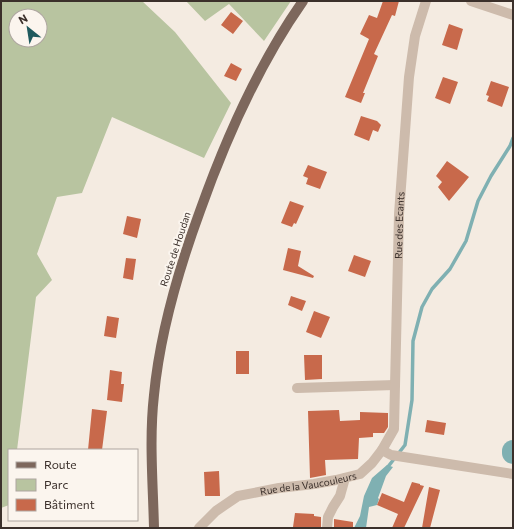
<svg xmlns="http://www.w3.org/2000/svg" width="514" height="529" font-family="Commissioner,sans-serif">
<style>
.green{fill:#b8c4a0;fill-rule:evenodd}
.water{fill:#7fb0b2}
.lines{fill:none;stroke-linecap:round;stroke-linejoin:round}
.stream{stroke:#7fb0b2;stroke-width:3.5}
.river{stroke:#7fb0b2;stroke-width:22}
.building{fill:#c8694b}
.minor{stroke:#cdbbac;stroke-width:10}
.major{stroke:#7d675c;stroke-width:10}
.labels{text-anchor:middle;stroke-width:4;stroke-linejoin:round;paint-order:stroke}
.street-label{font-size:10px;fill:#3b302b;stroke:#fbf5ee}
</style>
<rect width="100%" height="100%" fill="#f4ebe1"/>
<path class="green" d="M 1,1 L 142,1 L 175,32 L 231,103 L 204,158 L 112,117 L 82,193 L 57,197 L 37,254 L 52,280 L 36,297 L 17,450 L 9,450 L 9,505 L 1,508 ZM 16,16 L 40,16 L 40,40 L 16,40 Z
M 186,1 L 291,1 L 264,41 L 229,4 L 205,21 Z"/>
<path class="water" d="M 387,465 L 393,467 L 386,476 L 378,498 L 379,499 L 377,505 L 369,507 L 366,528 L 363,527 L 362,528 L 354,528 L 360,516 L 364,496 L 372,478 Z"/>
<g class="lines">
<path class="stream" d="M 387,468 L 405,445 L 412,400 L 413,341 L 422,307 L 432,289 L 450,269 L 466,241 L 478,201 L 491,176 L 510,146 L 513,138"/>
<path class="river" d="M 513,451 L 513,453"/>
</g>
<path class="building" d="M 383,1 L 399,1 L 395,16 L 392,15 L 374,54 L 378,56 L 363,93 L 365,93 L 361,103 L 345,97 L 369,39 L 360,34 L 369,15 L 377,18 Z
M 231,12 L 243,21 L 233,34 L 221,25 Z
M 449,24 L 463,29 L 457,50 L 442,45 Z
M 231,63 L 242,69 L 236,81 L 224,76 Z
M 443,77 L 458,82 L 450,104 L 435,98 Z
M 491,81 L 509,87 L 502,107 L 487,101 L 489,96 L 486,95 Z
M 361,116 L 377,121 L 381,125 L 378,132 L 373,130 L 369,141 L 354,135 Z
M 447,161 L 469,177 L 449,201 L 438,187 L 442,182 L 436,176 Z
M 308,165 L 327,172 L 320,189 L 306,184 L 308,178 L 303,176 Z
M 290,201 L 304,206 L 296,224 L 294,223 L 292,227 L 281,223 Z
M 127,216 L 141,219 L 137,238 L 123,234 Z
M 288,248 L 301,251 L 298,266 L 314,276 L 313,278 L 283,270 Z
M 354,255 L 371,261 L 365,277 L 348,271 Z
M 126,258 L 136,259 L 133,280 L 123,278 Z
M 291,296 L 306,301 L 302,311 L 288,305 Z
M 314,311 L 330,317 L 321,338 L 306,332 Z
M 107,316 L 119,318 L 116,338 L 104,336 Z
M 236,351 L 249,351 L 249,374 L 236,374 Z
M 304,355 L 322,355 L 322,379 L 305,380 Z
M 110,370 L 122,372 L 121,384 L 124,384 L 122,402 L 107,400 Z
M 92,409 L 107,411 L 102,450 L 88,450 Z
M 339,410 L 340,421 L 360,420 L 360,412 L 388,413 L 388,427 L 384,433 L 373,433 L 373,437 L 359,438 L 358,459 L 325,460 L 326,475 L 310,478 L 308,411 Z
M 427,420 L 446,423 L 444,435 L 425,432 Z
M 219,471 L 220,496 L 205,496 L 204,472 Z
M 412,482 L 420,484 L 420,485 L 424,486 L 404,528 L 392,528 L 398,514 L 377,505 L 382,493 L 404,502 Z
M 429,487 L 440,490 L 430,528 L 422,528 Z
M 295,513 L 314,514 L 314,516 L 321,517 L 321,528 L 293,527 Z
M 334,519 L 353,522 L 353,528 L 334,528 Z"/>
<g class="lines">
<g class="minor">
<path d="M 471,1 L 513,15"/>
<path d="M 297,388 L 395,385"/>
<path id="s1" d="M 382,450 L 394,429 L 399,214 L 409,77 L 415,36 L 426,1"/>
<path id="s2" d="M 199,528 L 216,511 L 238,496 L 279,488 L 314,484 L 336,480 L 360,474 L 372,463 L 382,450 L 391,455 L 513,474"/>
<path d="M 327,528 L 328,517 L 333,507 L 340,496 L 345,478"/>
</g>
<path class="major" d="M 154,528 C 153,484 149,439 154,395 C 160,332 178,271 200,211 C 226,138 258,65 303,1"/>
</g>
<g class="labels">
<g class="street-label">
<text dy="4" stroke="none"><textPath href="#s1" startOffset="228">Rue des Ecants</textPath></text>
<text transform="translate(175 249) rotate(-72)" y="4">Route de Houdan</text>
<text dy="4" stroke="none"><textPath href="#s2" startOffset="122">Rue de la Vaucouleurs</textPath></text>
</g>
</g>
<rect width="514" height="529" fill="none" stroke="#3b302b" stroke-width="4"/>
<rect x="8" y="449" width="130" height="72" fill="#fbf5ee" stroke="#aea6a0"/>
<rect x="16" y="462" width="20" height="6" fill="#7d675c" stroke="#aea6a0"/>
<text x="44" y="469" font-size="12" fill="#3b302b">Route</text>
<rect x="16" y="479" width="20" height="12" fill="#b8c4a0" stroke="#aea6a0"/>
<text x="44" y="489" font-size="12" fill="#3b302b">Parc</text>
<rect x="16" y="499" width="20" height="12" fill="#c8694b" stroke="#aea6a0"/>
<text x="44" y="509" font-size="12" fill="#3b302b">Bâtiment</text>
<g transform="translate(28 28) rotate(330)"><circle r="19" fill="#fbf5ee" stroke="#aea6a0"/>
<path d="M0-3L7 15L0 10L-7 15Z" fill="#1f5a5e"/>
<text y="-6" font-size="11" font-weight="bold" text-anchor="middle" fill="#3b302b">N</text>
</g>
</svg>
